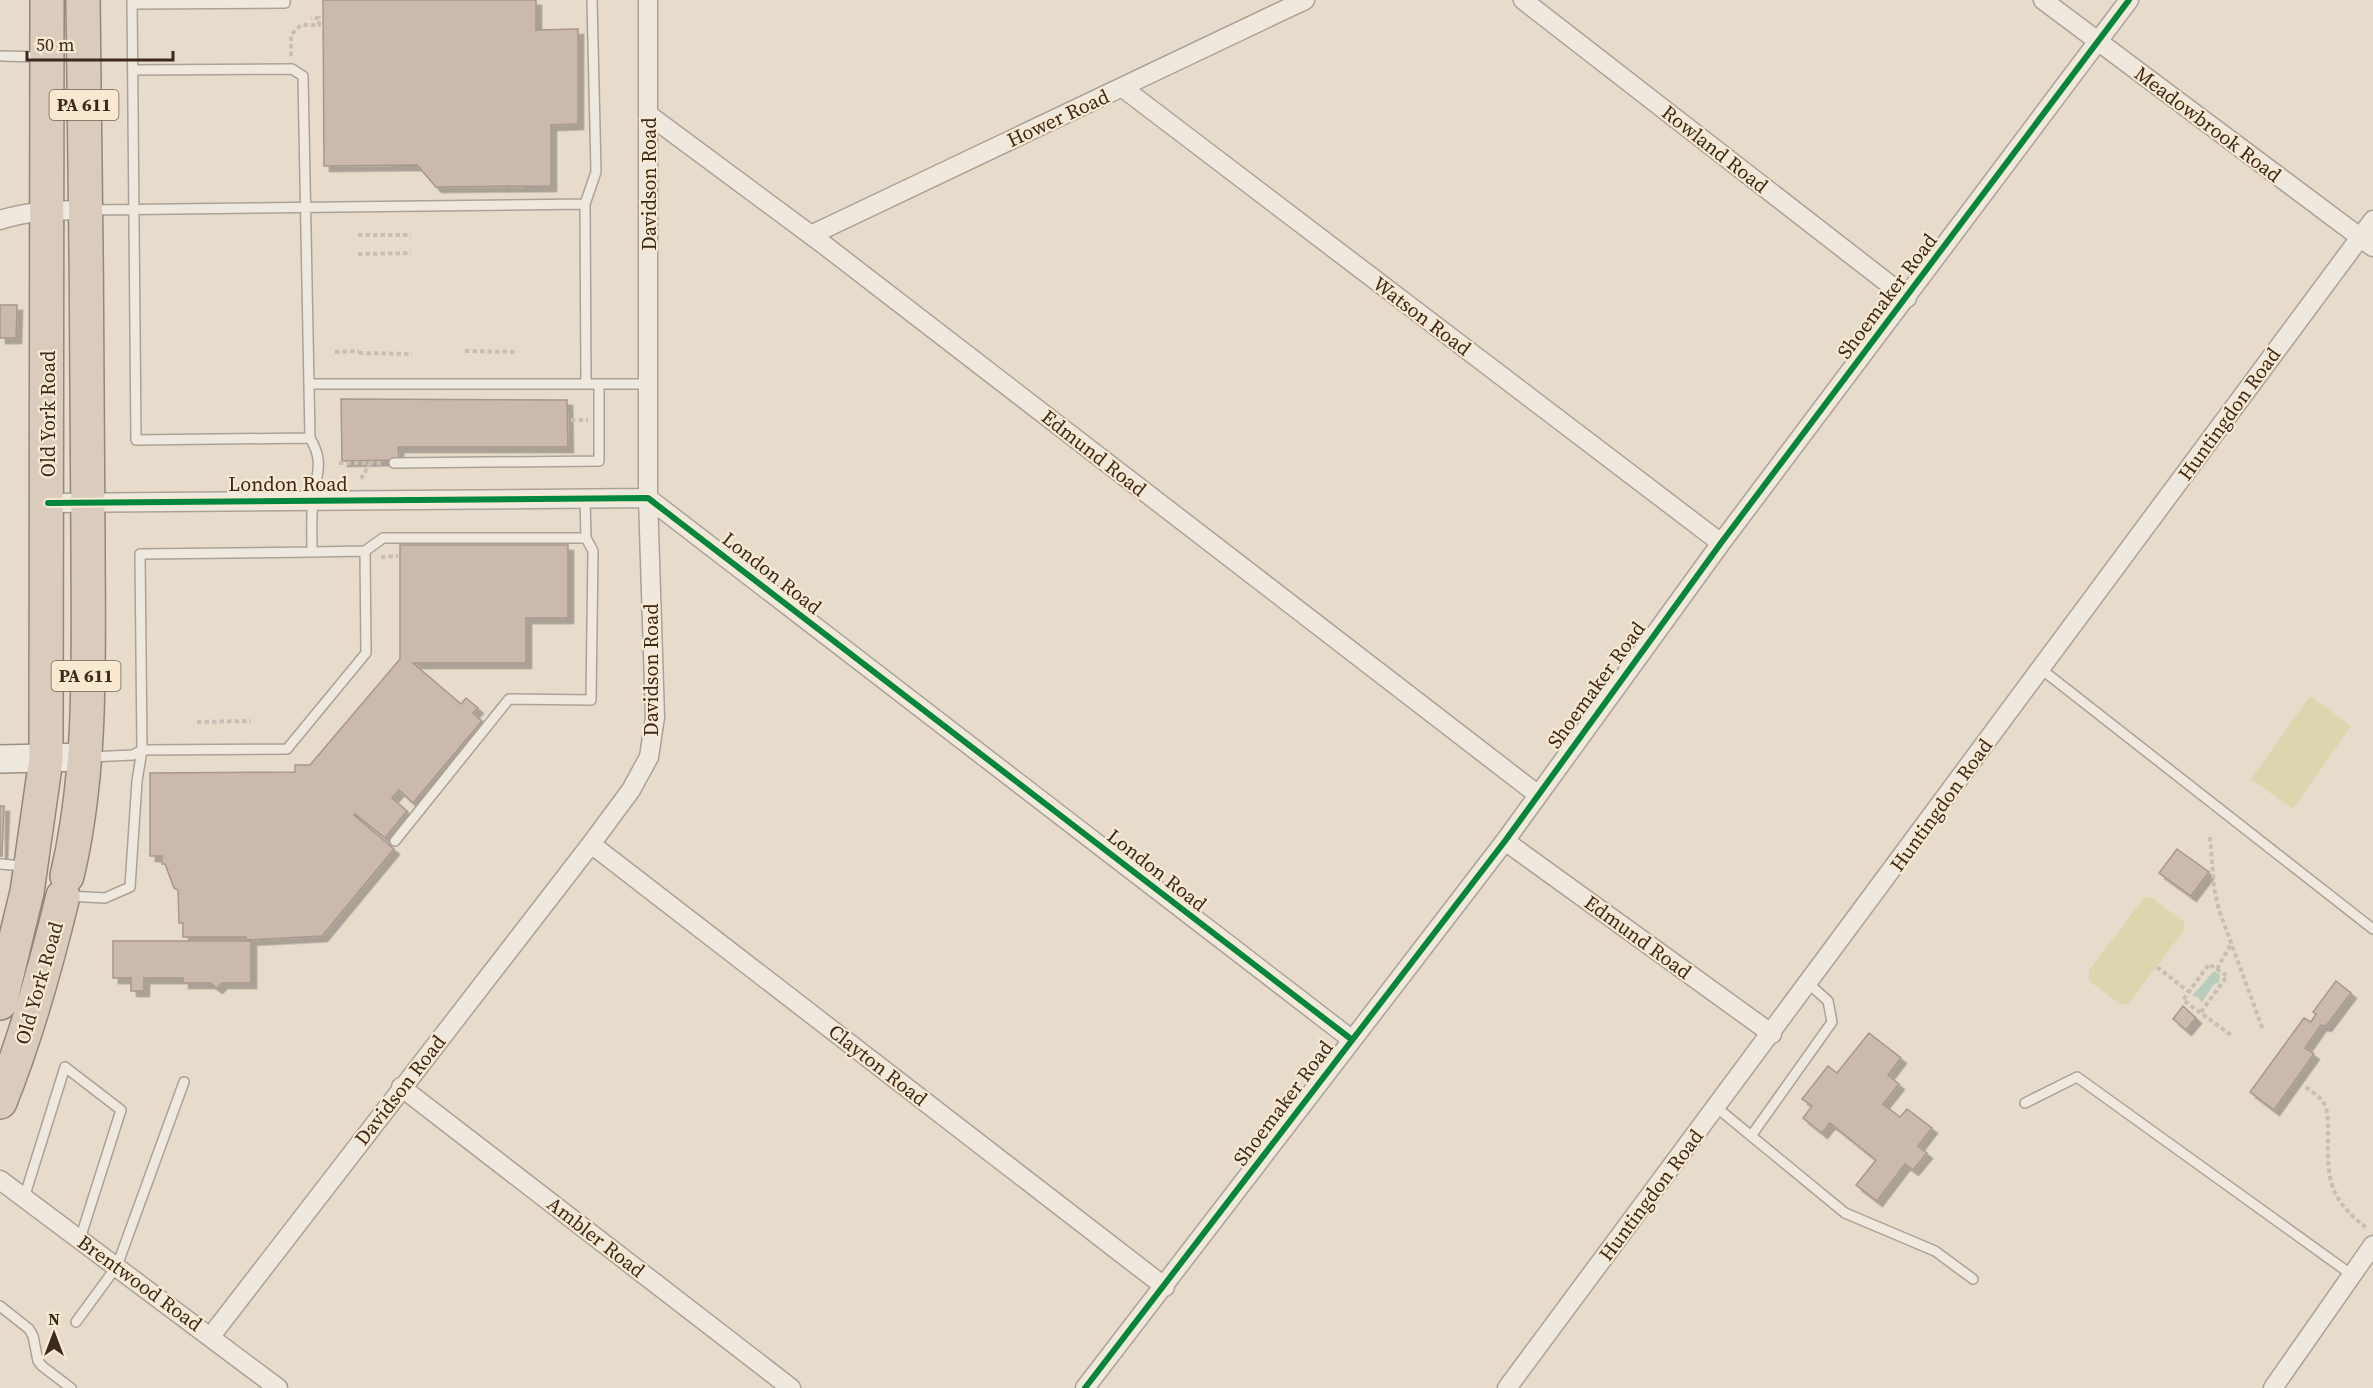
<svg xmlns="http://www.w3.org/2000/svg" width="2373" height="1388" font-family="'Source Serif 4',serif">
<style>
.green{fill:#dbd6ad}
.water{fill:#b8ccbd}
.building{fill:#ccb9ad;stroke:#a8978b;stroke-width:1.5;filter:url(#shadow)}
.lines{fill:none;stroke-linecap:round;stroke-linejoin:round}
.lane-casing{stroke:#aca196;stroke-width:12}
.street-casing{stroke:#aca196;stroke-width:21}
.secondary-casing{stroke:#9c9085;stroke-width:30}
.highway-casing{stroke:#92877c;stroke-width:36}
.path{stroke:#c8beb5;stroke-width:4;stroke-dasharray:4.5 3;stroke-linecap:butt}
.lane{stroke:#efe8df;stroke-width:9}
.street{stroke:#efe8df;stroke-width:18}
.secondary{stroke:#efe8df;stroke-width:27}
.highway{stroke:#dbcbbc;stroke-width:33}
.cycleway-casing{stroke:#f9e9d1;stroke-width:10}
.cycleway{stroke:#00873e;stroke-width:6}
.labels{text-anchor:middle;stroke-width:4.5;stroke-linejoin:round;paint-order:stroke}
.shield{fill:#f9e9d1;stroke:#756252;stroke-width:1.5}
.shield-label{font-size:18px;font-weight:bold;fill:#3d281c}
.street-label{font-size:20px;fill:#3d281c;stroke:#f9e9d1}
</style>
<defs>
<filter id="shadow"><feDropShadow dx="5.5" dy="5.5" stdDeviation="0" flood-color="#0004"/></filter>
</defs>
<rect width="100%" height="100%" fill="#e7dccc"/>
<path class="green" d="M 2310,696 L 2351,726 L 2293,809 L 2251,779 Z
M 2151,897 L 2184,922 L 2185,929 L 2129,1003 L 2121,1005 L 2089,981 L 2089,970 L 2144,898 Z"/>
<path class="water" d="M 2214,971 L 2220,975 L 2219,982 L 2213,985 L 2202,1003 L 2198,997 L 2192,996 Z"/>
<path class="building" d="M 323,0 L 536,0 L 536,30 L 578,29 L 578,124 L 551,125 L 551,186 L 436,187 L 417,165 L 324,166 Z
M 0,305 L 17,305 L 16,338 L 0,338 Z
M 341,399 L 567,400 L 568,447 L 398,447 L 399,460 L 342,461 Z
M 400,545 L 568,545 L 568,618 L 526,618 L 526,663 L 413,663 L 461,704 L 466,698 L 478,708 L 473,713 L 482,721 L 413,803 L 399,790 L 392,798 L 407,811 L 385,838 L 355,814 L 354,815 L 394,849 L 322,936 L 246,940 L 246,937 L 183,937 L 183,923 L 179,923 L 178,890 L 174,888 L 165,864 L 162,864 L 162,856 L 150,856 L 150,773 L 295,772 L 295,765 L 310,765 L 400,659 Z
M 0,806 L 4,806 L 2,856 L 0,856 Z
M 2177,849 L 2209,872 L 2191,896 L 2159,873 Z
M 113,941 L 251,941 L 251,983 L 222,983 L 217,988 L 210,983 L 183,983 L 183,978 L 144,978 L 144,991 L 131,991 L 131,978 L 113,978 Z
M 2336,981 L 2351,993 L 2326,1026 L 2321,1025 L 2305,1048 L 2314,1054 L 2274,1110 L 2250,1092 L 2304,1018 L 2311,1022 L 2316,1014 L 2313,1012 Z
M 2183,1006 L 2196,1018 L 2186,1030 L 2173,1019 Z
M 1869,1033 L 1901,1058 L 1888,1075 L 1899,1084 L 1883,1104 L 1900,1117 L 1907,1109 L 1932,1128 L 1918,1146 L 1927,1153 L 1913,1170 L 1905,1164 L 1877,1201 L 1856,1185 L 1876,1160 L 1830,1123 L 1822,1133 L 1803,1118 L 1812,1106 L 1802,1099 L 1828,1066 L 1837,1073 Z"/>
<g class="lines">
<defs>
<path id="lane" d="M 132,0 L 136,440 L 310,438
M 132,4 L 285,3 L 285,0
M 2,56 L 42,57
M 585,204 L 586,384
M 91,210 L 585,204 L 596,172 L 592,0
M 309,384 L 648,384
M 394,463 L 599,461 L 599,384
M 365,551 L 383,538 L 586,538
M 2041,669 L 2373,929
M 90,757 L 133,755 L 142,750 L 287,749 L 366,653 L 365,551 L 312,552 C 312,535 311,517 313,500 C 316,474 325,463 310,438 L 303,76 L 292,69 L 133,70
M 395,841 L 509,699 L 591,700 L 593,551 L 586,538 L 585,499
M 0,864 L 24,866
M 68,896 L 105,898 L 130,887 L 137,781 L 142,750 L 140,554 L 312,552
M 2025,1103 L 2077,1077 L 2352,1275
M 1716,1107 L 1845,1213 L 1935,1251 L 1973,1279
M 1751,1136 L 1832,1022 L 1828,1001 L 1809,984
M 24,1198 L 65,1067 L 121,1110 L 80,1239
M 0,1306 L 29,1329 L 33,1336 L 38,1361 L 42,1366 L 71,1388
M 76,1322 L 117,1266 L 184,1082"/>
<path id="street" d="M 1523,0 L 1907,298
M 2043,0 L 2373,247
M 1123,88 L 1721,543
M 649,115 L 823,244 L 1537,794
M 0,220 C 28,211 56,210 85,210
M 811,235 L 1305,0
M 48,503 L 648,498 L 1351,1039
M 1505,841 L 1772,1034
M 591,844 L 1165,1287
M 401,1087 L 791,1388
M 0,1180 L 278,1388
M 211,1336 L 591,844 L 631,790 L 649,757 L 655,717 L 648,498 L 648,0
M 1085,1388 L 1505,841 L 1721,543 L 2129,0
M 1507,1388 L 2373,220
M 2273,1388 L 2373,1245"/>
<path id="secondary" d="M 0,759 L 85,757"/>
<path id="highway" d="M 67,876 C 93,767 88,652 88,541 C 88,361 85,180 83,0
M 0,1003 L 27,892 L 46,759 L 47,0
M 0,1102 C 27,1035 46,966 63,896"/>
</defs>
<use href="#lane" class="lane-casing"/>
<use href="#street" class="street-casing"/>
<use href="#secondary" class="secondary-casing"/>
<use href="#highway" class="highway-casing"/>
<path class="path" d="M 291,56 L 291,35 L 301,25 L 319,25 L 319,18 L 311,18
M 358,235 L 411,235
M 358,254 L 411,253
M 465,351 L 518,352
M 335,352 L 359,351
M 359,353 L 412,354
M 571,420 L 588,420
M 339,463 L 383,463
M 361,479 L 370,463
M 381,557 L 398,556
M 197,722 L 251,721
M 2210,837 L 2214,888 L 2219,910 L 2263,1030
M 2157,967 L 2189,992
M 2217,969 L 2232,942
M 2201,1012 L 2227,976 L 2209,964 L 2183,1000 L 2231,1035
M 2306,1087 C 2311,1091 2320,1097 2323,1102 C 2329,1112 2328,1124 2328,1135 C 2327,1182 2330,1200 2368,1229"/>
<use href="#lane" class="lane"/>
<use href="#street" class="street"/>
<use href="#secondary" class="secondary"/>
<use href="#highway" class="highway"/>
<defs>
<path id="cycleway" d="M 48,503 L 648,498 L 1351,1039
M 1085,1388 L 1505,841 L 1721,543 L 2129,0"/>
</defs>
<use href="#cycleway" class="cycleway-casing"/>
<use href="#cycleway" class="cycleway"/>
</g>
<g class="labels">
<g class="shield">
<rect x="49.5" y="90" width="69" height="30" rx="4.5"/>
<rect x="51.5" y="661" width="69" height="30" rx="4.5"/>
</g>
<g class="shield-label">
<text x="84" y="111">PA 611</text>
<text x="86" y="682">PA 611</text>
</g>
<g class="street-label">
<text transform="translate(1058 118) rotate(-25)" y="7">Hower Road</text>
<text transform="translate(2208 124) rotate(37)" y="7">Meadowbrook Road</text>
<text transform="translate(1715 149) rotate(38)" y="7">Rowland Road</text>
<text transform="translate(649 184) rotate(-90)" y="7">Davidson Road</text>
<text transform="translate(1887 296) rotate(-53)" y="7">Shoemaker Road</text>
<text transform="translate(1422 316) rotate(37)" y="7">Watson Road</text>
<text transform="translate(48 414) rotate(-90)" y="7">Old York Road</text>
<text transform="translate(2229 414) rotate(-54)" y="7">Huntingdon Road</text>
<text transform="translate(1094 453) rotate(38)" y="7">Edmund Road</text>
<text x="288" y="491">London Road</text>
<text transform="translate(772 573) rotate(38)" y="7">London Road</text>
<text transform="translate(651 670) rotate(-90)" y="7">Davidson Road</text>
<text transform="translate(1596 685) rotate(-54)" y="7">Shoemaker Road</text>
<text transform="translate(1941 805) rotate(-54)" y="7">Huntingdon Road</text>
<text transform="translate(1157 870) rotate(38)" y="7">London Road</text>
<text transform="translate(1638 937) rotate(36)" y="7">Edmund Road</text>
<text transform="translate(39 983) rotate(-74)" y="7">Old York Road</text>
<text transform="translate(878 1065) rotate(38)" y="7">Clayton Road</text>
<text transform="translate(400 1090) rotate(-52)" y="7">Davidson Road</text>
<text transform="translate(1283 1103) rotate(-53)" y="7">Shoemaker Road</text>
<text transform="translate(1651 1195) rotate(-53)" y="7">Huntingdon Road</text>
<text transform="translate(596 1237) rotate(38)" y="7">Ambler Road</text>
<text transform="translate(140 1283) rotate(36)" y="7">Brentwood Road</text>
</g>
</g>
<g transform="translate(54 1334)" stroke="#f9e9d1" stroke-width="4.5" paint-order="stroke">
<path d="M0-4.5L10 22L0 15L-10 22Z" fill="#3d281c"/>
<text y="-9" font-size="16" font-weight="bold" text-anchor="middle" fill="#3d281c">N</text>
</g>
<path d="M27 51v9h146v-9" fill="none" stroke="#3d281c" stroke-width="3"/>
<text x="36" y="51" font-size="18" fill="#3d281c" stroke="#f9e9d1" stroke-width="4.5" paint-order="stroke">50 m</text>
</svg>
